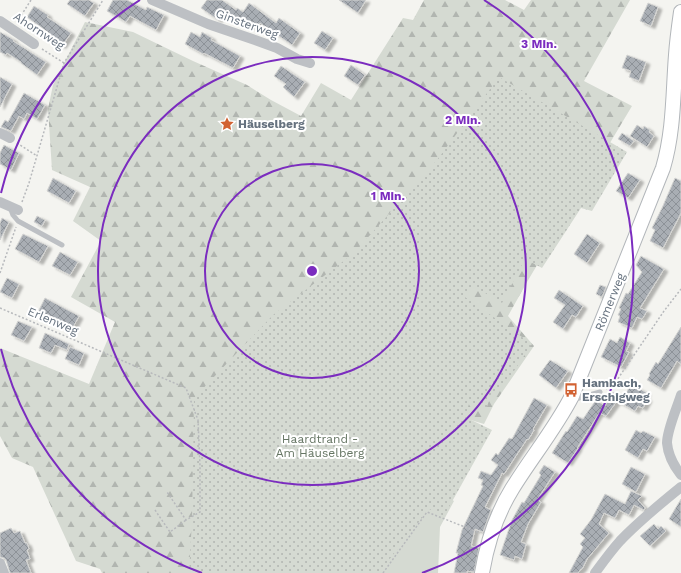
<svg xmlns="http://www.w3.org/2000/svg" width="681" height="573" font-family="'Work Sans',sans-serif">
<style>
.green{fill:#d5dad2}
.forest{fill:url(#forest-firs)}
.park{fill:url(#park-dots)}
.building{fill:url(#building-cross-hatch);stroke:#d5d5d3;filter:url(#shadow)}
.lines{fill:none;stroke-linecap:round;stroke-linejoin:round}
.secondary-casing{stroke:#b2b6ba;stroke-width:16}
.path{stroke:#b7b9bc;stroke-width:1.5;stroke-dasharray:2 2;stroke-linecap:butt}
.lane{stroke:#bdc0c4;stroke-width:5}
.street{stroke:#bdc0c4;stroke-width:10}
.secondary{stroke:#fff;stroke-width:14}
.ring{fill:none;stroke:#7b2cbf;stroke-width:2}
.labels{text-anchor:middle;stroke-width:4;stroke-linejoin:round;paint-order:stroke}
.street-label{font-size:12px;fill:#66727f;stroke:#fff}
.poi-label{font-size:12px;font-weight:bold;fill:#66727f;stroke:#fff;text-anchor:start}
.park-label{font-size:12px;fill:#667664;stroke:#fff}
.centre{fill:#7b2cbf;stroke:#fff;stroke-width:2}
.ring-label{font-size:12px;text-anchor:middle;font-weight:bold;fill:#7b2cbf;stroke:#fff;stroke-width:4;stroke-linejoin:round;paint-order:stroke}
</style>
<defs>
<pattern id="forest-firs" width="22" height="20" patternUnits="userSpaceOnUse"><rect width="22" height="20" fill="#d5dad2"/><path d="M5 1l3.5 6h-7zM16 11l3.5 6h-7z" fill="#b1b5b0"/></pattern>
<pattern id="park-dots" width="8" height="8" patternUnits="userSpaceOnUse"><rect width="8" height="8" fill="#d5dad2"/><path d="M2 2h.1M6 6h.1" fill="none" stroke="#b1b5b0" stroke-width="1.8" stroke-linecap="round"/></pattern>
<pattern id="building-cross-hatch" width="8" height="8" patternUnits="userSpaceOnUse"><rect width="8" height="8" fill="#a9aeb4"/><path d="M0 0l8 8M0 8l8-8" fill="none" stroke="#8d9298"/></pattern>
<filter id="shadow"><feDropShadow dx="4" dy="2.5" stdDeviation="1" flood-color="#0004"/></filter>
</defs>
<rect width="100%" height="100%" fill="#f4f4f0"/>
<path class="green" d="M 383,460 L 454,501 L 440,527 L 438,573 L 342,573 Z"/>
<path class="forest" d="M 424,0 L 505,0 L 524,10 L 531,0 L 630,0 L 584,81 L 632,106 L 527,282 L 508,316 L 534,346 L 494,404 L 484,424 L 444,412 L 342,573 L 102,573 L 100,569 L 76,561 L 33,467 L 12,458 L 0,436 L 0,348 L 89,384 L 115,322 L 71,297 L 101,241 L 73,221 L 90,187 L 52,170 L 48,109 L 53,85 L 85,22 L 133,32 L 193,61 L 247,85 L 271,100 L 301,116 L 321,83 L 351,100 L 403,18 L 413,20 Z"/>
<path class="park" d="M 499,77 L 627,152 L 592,211 L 581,208 L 542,268 L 525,259 L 502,303 L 473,286 L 465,297 L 532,344 L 510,377 L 491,394 L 486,410 L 469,404 L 465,417 L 492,430 L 444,516 L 429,509 L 381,570 L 380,573 L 189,573 L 192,520 L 194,398 L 273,315 L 354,253 L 437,160 Z"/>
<path class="building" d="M 70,0 L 89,0 L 94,3 L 85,16 L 67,4 Z
M 113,0 L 127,0 L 146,10 L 147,7 L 164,15 L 156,30 L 130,16 L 126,22 L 107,11 Z
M 207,0 L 222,0 L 236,10 L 237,8 L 243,12 L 249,3 L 276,23 L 279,18 L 300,33 L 292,45 L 260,23 L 255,30 L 246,23 L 244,25 L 224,11 L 218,20 L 201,8 Z
M 339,0 L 366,0 L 358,13 Z
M 648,3 L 658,7 L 651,26 L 640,21 Z
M 34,6 L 48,15 L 47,17 L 71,33 L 62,46 L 47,36 L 49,33 L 27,17 Z
M 322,31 L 333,38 L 325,50 L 314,43 Z
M 0,32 L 14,40 L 13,41 L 46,62 L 37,75 L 21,63 L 21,62 L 7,53 L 6,55 L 0,52 Z
M 191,32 L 200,37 L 202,32 L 212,38 L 211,40 L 240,56 L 233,68 L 204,53 L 203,54 L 185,44 Z
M 627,55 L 646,62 L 639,81 L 629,77 L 631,71 L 622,68 Z
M 351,65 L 365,75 L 358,85 L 344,76 Z
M 281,66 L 305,82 L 294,97 L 283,87 L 286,84 L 274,76 Z
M 0,77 L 12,84 L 0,107 Z
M 24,93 L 45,105 L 37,119 L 27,113 L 24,119 L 19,116 L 11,131 L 1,127 L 5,120 L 8,122 Z
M 637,125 L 643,129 L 644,126 L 650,130 L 649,132 L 654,136 L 647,147 L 630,136 Z
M 622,133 L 634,141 L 630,146 L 618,139 Z
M 4,145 L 19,153 L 11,170 L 0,164 L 0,153 Z
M 628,173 L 640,180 L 628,198 L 616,191 Z
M 53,178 L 76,191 L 69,203 L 47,191 Z
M 675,178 L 681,181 L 681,213 L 663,248 L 650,241 L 655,230 L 652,228 L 662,208 Z
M 37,216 L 45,220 L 42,226 L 34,222 Z
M 2,218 L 9,222 L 0,240 L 0,223 Z
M 23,234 L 48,246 L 39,262 L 15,249 Z
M 587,234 L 600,243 L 587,263 L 574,254 Z
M 60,252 L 78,262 L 70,275 L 52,266 Z
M 641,256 L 664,269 L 640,308 L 647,311 L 642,319 L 637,317 L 632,328 L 618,322 L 620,316 L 618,315 L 621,309 L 619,308 L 626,293 L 628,294 L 642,272 L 636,265 Z
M 7,278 L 19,284 L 12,298 L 0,292 Z
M 600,285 L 606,287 L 602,297 L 596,294 Z
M 559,290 L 583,306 L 576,317 L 572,315 L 563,329 L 553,322 L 565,305 L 554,298 Z
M 45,298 L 79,316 L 72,329 L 38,312 Z
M 18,321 L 32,327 L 24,341 L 11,335 Z
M 681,327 L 681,364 L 677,361 L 661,388 L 647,380 L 650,375 L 649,374 L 656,362 L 658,364 Z
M 45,333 L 69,344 L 67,350 L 55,345 L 51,353 L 39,348 Z
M 620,337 L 630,343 L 626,351 L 629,352 L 621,367 L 601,357 L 610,339 L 617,343 Z
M 70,347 L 84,353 L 79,365 L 65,359 Z
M 550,360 L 568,371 L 556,388 L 539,375 Z
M 631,384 L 647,393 L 644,397 L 648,399 L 643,408 L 638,406 L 635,411 L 617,401 L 606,416 L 600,413 L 598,415 L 577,448 L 578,448 L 568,463 L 552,453 L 566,431 L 567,432 L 577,416 L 583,419 L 596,400 L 605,406 L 613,392 L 620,396 L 622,393 L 625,395 Z
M 534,398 L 547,405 L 533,429 L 534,430 L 528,440 L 527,439 L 504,474 L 502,473 L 485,507 L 491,510 L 483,532 L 475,529 L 471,546 L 479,548 L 474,572 L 467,571 L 467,573 L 454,573 L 458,553 L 456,553 L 462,530 L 483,486 L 481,485 L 483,480 L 478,478 L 481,471 L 491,475 L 498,465 L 491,460 L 496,453 L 498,455 L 509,438 L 512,439 Z
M 636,430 L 641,433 L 643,431 L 655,437 L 647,451 L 643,449 L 638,458 L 625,450 Z
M 544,465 L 555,472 L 537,500 L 541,502 L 528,524 L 521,542 L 526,544 L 522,559 L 515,556 L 514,560 L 500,555 L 512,520 L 522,502 L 524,503 L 541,475 L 539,473 Z
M 631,467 L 645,474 L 636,492 L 622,484 Z
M 631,491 L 642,496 L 638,500 L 645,508 L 644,510 L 634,505 L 629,515 L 619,510 L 615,518 L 604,513 L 599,524 L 609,533 L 587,559 L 582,569 L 581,569 L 578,573 L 569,573 L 583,547 L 580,544 L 585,538 L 580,534 L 591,520 L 605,494 L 625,504 Z
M 681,499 L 681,527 L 669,519 Z
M 654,524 L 658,529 L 661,526 L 666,531 L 650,546 L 640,536 Z
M 11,528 L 14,533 L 20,531 L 25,543 L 27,543 L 29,549 L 27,550 L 30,559 L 26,560 L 31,573 L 10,573 L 6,560 L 4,558 L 0,557 L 0,533 Z"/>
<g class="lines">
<defs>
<path id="secondary" d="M 482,573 C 487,543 496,515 512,489 C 531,458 555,429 572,396 L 663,168 C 674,131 673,93 676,55 C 677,40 679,26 681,12"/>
</defs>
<use href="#secondary" class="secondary-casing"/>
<path class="path" d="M 17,22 L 31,0
M 42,49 L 64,63
M 17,143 L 37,156
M 22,202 L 29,183 L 64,63 L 103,0
M 0,273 L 16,227
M 0,308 L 186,388 L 198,420 L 200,466 L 200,512 L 186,520 L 167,492
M 606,389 L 615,383 L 664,311 L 681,289
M 155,510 L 170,532 L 186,520
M 383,573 L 427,512 L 480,533"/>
<path class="lane" d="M 10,207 L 13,215 L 18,221 L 62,245
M 572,400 L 600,392"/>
<path class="street" d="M 152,0 L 208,24 L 255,40 L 277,48 L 297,59 L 310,63
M 0,21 L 34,44
M 0,133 L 10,138
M 0,202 L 18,210
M 681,395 C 677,408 667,430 667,443 C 668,455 674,466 681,475
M 0,563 L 4,573
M 595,573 C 603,562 611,551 620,541 C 639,521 660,504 681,487"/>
<use href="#secondary" class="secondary"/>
</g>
<g class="ring">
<circle cx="312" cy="271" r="107"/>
<circle cx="312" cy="271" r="214"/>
<path d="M202 573A321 321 0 0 1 1 349M1 193A321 321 0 0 1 140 0M484 0A321 321 0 0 1 422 573"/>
</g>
<defs>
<symbol id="sight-bare" viewBox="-9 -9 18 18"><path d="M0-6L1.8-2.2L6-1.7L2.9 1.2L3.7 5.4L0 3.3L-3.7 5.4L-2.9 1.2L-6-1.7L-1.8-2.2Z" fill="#d26232" stroke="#fff" stroke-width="2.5" paint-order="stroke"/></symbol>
<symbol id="bus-bare" viewBox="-9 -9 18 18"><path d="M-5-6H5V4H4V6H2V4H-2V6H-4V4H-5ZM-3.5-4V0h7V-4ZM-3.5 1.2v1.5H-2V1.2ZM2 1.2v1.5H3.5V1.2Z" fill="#d26232" stroke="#fff" stroke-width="2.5" paint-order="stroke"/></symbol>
</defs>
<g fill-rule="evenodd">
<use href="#sight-bare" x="217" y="114" width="20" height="20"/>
<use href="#bus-bare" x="561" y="380" width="20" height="20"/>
</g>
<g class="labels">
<g class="street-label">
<text transform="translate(247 24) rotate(20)" y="4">Ginsterweg</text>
<text transform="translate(39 31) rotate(33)" y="4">Ahornweg</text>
<text transform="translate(610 302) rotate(-68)" y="4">Römerweg</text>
<text transform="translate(53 321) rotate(23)" y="4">Erlenweg</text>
</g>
<g class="poi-label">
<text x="238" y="128">Häuselberg</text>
<text x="582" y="387">Hambach,<tspan x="582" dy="14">Erschigweg</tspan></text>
</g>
<g class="park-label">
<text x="320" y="443">Haardtrand -<tspan x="320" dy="14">Am Häuselberg</tspan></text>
</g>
</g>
<circle cx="312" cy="271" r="6" class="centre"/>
<g class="ring-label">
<text x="539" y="48">3 Min.</text>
<text x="463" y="124">2 Min.</text>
<text x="388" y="200">1 Min.</text>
</g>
</svg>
